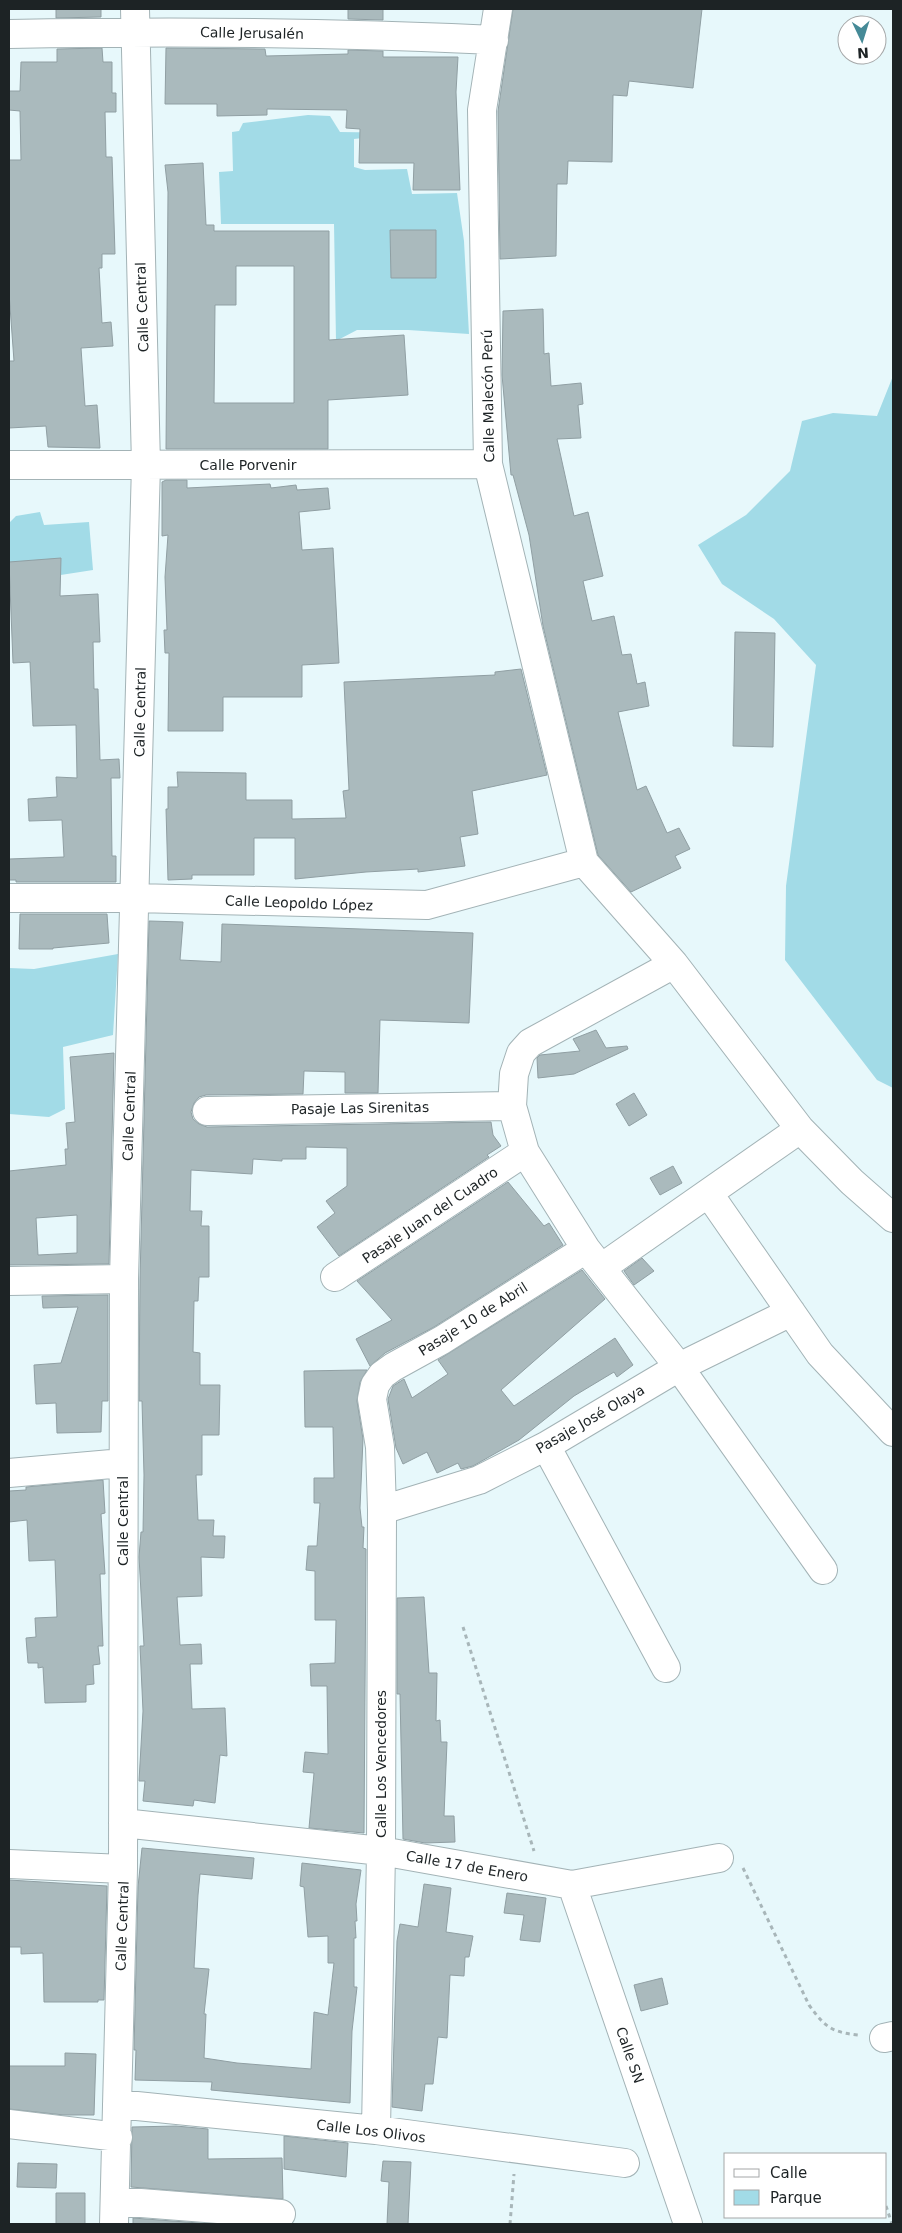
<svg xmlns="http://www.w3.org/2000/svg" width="902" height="2233" font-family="'DejaVu Sans',sans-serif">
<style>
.green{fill:#a2dbe7}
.building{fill:#aababd;stroke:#909fa3;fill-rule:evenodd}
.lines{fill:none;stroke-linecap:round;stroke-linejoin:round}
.minor-casing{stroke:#a3b3b6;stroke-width:30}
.path{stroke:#a8b6b9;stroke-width:3;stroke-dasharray:4 4;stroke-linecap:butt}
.minor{stroke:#fff;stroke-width:28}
.labels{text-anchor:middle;stroke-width:5;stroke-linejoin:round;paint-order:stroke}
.street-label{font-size:14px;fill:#1d2325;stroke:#fff}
</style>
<rect width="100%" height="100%" fill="#e7f8fb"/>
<path class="green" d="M 308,115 L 330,116 L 340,132 L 408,133 L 354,139 L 354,167 L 365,170 L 407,169 L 412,194 L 457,193 L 464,241 L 469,334 L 408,330 L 357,330 L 336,341 L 334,224 L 221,224 L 219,172 L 233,171 L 232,132 L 239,131 L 243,123 Z
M 893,376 L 893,1088 L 877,1080 L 785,960 L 786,886 L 816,665 L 774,619 L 722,584 L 698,545 L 746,515 L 790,471 L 802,421 L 833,413 L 877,416 Z
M 40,512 L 44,525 L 89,522 L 93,570 L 9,583 L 9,523 L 16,516 Z
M 118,954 L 113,1035 L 63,1047 L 65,1109 L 49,1117 L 9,1114 L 9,968 L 34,969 Z"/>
<path class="building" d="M 56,9 L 101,9 L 101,17 L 56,18 Z
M 348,9 L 383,9 L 383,20 L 348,19 Z
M 513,9 L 702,9 L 693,88 L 629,81 L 627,96 L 613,95 L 612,162 L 568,161 L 567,184 L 557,184 L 556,256 L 500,259 L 498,111 Z
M 102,48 L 103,62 L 112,62 L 112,93 L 116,93 L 116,112 L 105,112 L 106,157 L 112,157 L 115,254 L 102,254 L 102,268 L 99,268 L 102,323 L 111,322 L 113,346 L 81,348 L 85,406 L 97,405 L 100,448 L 48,447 L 46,426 L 9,428 L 9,361 L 14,361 L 9,293 L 9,160 L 21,160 L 20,111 L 9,110 L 9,91 L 20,91 L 21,62 L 57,62 L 57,49 Z
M 166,48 L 265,49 L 266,56 L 348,54 L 348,50 L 383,51 L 383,57 L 458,57 L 456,92 L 460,190 L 413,190 L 414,163 L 359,163 L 360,129 L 346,128 L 347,110 L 267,109 L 267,115 L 217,116 L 217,104 L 165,104 Z
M 203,163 L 206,225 L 214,225 L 214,231 L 329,231 L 329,340 L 404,335 L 408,395 L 328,400 L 328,449 L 166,449 L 168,192 L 165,165 ZM 236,266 L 294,266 L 294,403 L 214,403 L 215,305 L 236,305 Z
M 390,230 L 436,230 L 436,278 L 391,278 Z
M 543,309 L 544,354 L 549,353 L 551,386 L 581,383 L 583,404 L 578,405 L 581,438 L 557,439 L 574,516 L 588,512 L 603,576 L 583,581 L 592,621 L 614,616 L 622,655 L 631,654 L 637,684 L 645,682 L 649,706 L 618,712 L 637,790 L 646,786 L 667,833 L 679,828 L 690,849 L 675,856 L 681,868 L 631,892 L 598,855 L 543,626 L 529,535 L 513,475 L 511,475 L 502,375 L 503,311 Z
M 166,480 L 187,480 L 187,488 L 270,484 L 271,488 L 296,485 L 297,490 L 328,488 L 330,509 L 299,512 L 302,550 L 333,548 L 339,663 L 302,665 L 302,697 L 223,697 L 223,731 L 168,731 L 169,653 L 165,653 L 164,630 L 167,630 L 165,577 L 168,535 L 162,536 L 162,482 Z
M 61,558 L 60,596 L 98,594 L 100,642 L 93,642 L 94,689 L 98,689 L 100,760 L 119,759 L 120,778 L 111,778 L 112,856 L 116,856 L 116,882 L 16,882 L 16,880 L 9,880 L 9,859 L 64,857 L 62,820 L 29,821 L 28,799 L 57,797 L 56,777 L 77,778 L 76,725 L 33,726 L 30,662 L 13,663 L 9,562 Z
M 735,632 L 775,633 L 773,747 L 733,746 Z
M 521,669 L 547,775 L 472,791 L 478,834 L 460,837 L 465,866 L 418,872 L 418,869 L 366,872 L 295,879 L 295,838 L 254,838 L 254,875 L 192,875 L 192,879 L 168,880 L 166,809 L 168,809 L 168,787 L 178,787 L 177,772 L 246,773 L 246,800 L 292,800 L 292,819 L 346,818 L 343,791 L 349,790 L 344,682 L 495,675 L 495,672 Z
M 20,914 L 107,914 L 109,943 L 53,948 L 53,949 L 19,949 Z
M 149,921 L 183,922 L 180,960 L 221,962 L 222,924 L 473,933 L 469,1023 L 380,1020 L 378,1093 L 345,1093 L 345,1072 L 304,1071 L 303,1094 L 206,1095 L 199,1097 L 194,1103 L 191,1112 L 193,1119 L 199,1124 L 207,1127 L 491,1122 L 493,1135 L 501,1146 L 487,1155 L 489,1157 L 339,1256 L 317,1227 L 335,1213 L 326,1201 L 347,1186 L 347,1148 L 306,1147 L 306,1159 L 282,1159 L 282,1161 L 253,1159 L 252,1174 L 191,1170 L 190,1211 L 202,1211 L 201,1226 L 209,1226 L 209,1277 L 199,1277 L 198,1301 L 194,1301 L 193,1352 L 200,1353 L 200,1385 L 220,1385 L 219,1435 L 202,1435 L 202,1475 L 196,1475 L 198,1520 L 214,1520 L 213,1536 L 225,1536 L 224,1558 L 201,1557 L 202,1596 L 177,1597 L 180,1645 L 201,1644 L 202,1664 L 190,1664 L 192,1709 L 225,1708 L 227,1756 L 220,1755 L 215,1803 L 194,1800 L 193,1806 L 143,1801 L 145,1781 L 139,1781 L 143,1711 L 140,1646 L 144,1646 L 139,1557 L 141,1532 L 143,1532 L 144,1475 L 142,1401 L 139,1401 L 140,1279 Z
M 596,1030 L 606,1048 L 627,1046 L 628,1049 L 574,1074 L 538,1078 L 537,1058 L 540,1055 L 580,1051 L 573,1039 Z
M 114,1053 L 109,1264 L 9,1265 L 9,1171 L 66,1165 L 65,1149 L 68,1149 L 66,1123 L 75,1122 L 70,1057 ZM 77,1215 L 77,1253 L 38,1255 L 36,1218 Z
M 634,1093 L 647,1115 L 629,1126 L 616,1104 Z
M 673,1166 L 682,1183 L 660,1195 L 650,1178 Z
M 508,1182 L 544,1226 L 549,1223 L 563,1245 L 434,1327 L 385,1353 L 370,1366 L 356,1339 L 392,1320 L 357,1281 Z
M 642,1258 L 654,1271 L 634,1285 L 624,1271 Z
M 582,1270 L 605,1299 L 501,1390 L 514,1406 L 615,1338 L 633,1365 L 617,1377 L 614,1372 L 574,1396 L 519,1440 L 473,1466 L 461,1469 L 458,1463 L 437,1473 L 427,1452 L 403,1464 L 396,1448 L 388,1399 L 393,1386 L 404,1379 L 412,1398 L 448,1374 L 438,1360 Z
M 108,1295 L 108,1401 L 102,1401 L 101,1432 L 57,1433 L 56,1403 L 36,1404 L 34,1365 L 61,1363 L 78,1307 L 43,1308 L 42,1296 Z
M 358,1370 L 367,1370 L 360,1382 L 357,1401 L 363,1439 L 360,1508 L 362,1527 L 364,1527 L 363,1548 L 366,1549 L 364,1833 L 309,1828 L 314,1773 L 303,1772 L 305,1752 L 328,1754 L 327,1686 L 311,1686 L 310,1664 L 335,1663 L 336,1620 L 315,1620 L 315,1571 L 306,1570 L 308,1546 L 317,1546 L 320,1503 L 314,1503 L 314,1478 L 334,1478 L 333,1427 L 305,1427 L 304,1371 Z
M 103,1480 L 105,1513 L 101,1514 L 105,1574 L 100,1574 L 103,1646 L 98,1646 L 100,1664 L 93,1665 L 94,1684 L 86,1685 L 86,1702 L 45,1703 L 43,1667 L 38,1668 L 38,1663 L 28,1663 L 26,1638 L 36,1637 L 35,1618 L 57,1617 L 55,1560 L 29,1561 L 27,1520 L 9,1522 L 9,1491 L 26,1490 L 26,1487 Z
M 424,1597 L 429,1673 L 437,1673 L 436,1721 L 440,1720 L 441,1742 L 447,1742 L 444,1816 L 454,1816 L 455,1842 L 425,1843 L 403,1839 L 400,1694 L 397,1694 L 397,1598 Z
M 142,1848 L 254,1858 L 252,1879 L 200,1874 L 198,1895 L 194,1968 L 209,1969 L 204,2014 L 206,2014 L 204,2058 L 237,2063 L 311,2069 L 314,2012 L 328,2015 L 334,1963 L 328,1963 L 328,1936 L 308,1937 L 304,1887 L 300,1886 L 302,1863 L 361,1870 L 356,1904 L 357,1921 L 355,1921 L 356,1938 L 354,1938 L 354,1987 L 357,1987 L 352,2031 L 350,2103 L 211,2090 L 212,2082 L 135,2080 L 136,2050 L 134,2050 L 138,1887 Z
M 9,1880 L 107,1886 L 104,2000 L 98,2000 L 98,2002 L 44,2002 L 43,1953 L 21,1954 L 21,1947 L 9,1947 Z
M 424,1884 L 451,1888 L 446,1932 L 473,1936 L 469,1957 L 465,1957 L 464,1976 L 450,1975 L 447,2038 L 438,2037 L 433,2084 L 425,2084 L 422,2111 L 392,2107 L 397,1941 L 400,1924 L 418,1927 Z
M 507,1893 L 546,1898 L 540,1942 L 520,1940 L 524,1915 L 504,1913 Z
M 662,1978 L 668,2004 L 641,2011 L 634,1985 Z
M 65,2053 L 96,2054 L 94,2115 L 64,2115 L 9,2109 L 9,2066 L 65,2066 Z
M 176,2126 L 208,2129 L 208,2159 L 282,2158 L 283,2199 L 131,2187 L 132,2127 Z
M 284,2136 L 348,2143 L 346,2177 L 284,2169 Z
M 383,2161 L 411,2162 L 408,2224 L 387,2224 L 389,2182 L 381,2181 Z
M 18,2163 L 57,2164 L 56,2188 L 17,2187 Z
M 56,2193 L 85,2193 L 85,2224 L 56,2224 Z
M 133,2218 L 212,2224 L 133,2224 Z"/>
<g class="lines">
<defs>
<path id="minor" d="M 498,9 L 482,110 L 488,464 L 584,862 L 674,964 L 800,1129 L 852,1182 L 893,1218
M 9,34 C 171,31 333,32 494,40
M 9,465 L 488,464
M 9,898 L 135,898 L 427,905 L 584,862
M 674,964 L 530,1043 L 521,1053 L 514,1074 L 512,1106 L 525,1152 L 586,1249 L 679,1367 L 823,1570
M 207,1111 L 512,1106
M 709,1194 L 820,1354 L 893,1432
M 601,1268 L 800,1129
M 335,1277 L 525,1152
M 9,1281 L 124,1279
M 546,1446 L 666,1668
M 9,1473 L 123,1463
M 382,1510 L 479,1480 L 546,1446 L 679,1367 L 791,1312
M 123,1823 L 381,1851 L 572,1885 L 719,1858
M 9,1864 L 123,1869
M 572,1885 L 688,2224
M 884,2038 L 893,2036
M 117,2104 L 376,2130 L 625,2163
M 9,2124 L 118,2137
M 376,2130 L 381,1851 L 382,1510 L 380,1447 L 372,1399 L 375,1385 L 382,1375 L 393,1367 L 442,1340 L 586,1249
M 115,2201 L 281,2214
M 114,2224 L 123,1869 L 124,1279 L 146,465 L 135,9"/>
</defs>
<use href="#minor" class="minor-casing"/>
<path class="path" d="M 463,1627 L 534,1851
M 743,1868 L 809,2005 C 825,2027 831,2032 858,2035
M 886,2206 L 892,2224
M 510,2224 L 514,2174"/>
<use href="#minor" class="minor"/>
</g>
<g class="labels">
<g class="street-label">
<text transform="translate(252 33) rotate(1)" y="5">Calle Jerusalén</text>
<text transform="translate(142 307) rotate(-92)" y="5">Calle Central</text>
<text transform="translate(488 396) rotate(-91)" y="5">Calle Malecón Perú</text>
<text x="248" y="470">Calle Porvenir</text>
<text transform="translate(140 712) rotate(-89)" y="5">Calle Central</text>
<text transform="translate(299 903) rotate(2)" y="5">Calle Leopoldo López</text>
<text transform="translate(360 1108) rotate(-1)" y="5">Pasaje Las Sirenitas</text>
<text transform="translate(129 1116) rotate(-88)" y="5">Calle Central</text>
<text transform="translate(430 1215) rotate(-34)" y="5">Pasaje Juan del Cuadro</text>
<text transform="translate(473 1319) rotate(-32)" y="5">Pasaje 10 de Abril</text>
<text transform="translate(590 1419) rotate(-30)" y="5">Pasaje José Olaya</text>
<text transform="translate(123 1521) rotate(-90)" y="5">Calle Central</text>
<text transform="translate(381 1764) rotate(-90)" y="5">Calle Los Vencedores</text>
<text transform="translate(467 1866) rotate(10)" y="5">Calle 17 de Enero</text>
<text transform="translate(122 1926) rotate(-88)" y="5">Calle Central</text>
<text transform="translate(630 2055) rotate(71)" y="5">Calle SN</text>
<text transform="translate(371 2131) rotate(7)" y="5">Calle Los Olivos</text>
</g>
</g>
<rect width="902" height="2233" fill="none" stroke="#1d2325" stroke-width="20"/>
<rect x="724" y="2153" width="162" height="65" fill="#ffffff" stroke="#a5a7a8"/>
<rect x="734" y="2169" width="25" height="8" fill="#ffffff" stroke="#a5a7a8"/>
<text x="770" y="2178" font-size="15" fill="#1d2325">Calle</text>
<rect x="734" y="2190" width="25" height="15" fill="#a2dbe7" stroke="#a5a7a8"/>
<text x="770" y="2203" font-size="15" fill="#1d2325">Parque</text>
<g transform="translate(862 40) rotate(176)"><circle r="24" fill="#ffffff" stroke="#a5a7a8"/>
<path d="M0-4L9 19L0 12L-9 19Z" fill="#458a97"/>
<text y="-8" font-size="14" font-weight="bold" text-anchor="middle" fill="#1d2325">N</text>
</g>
</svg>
